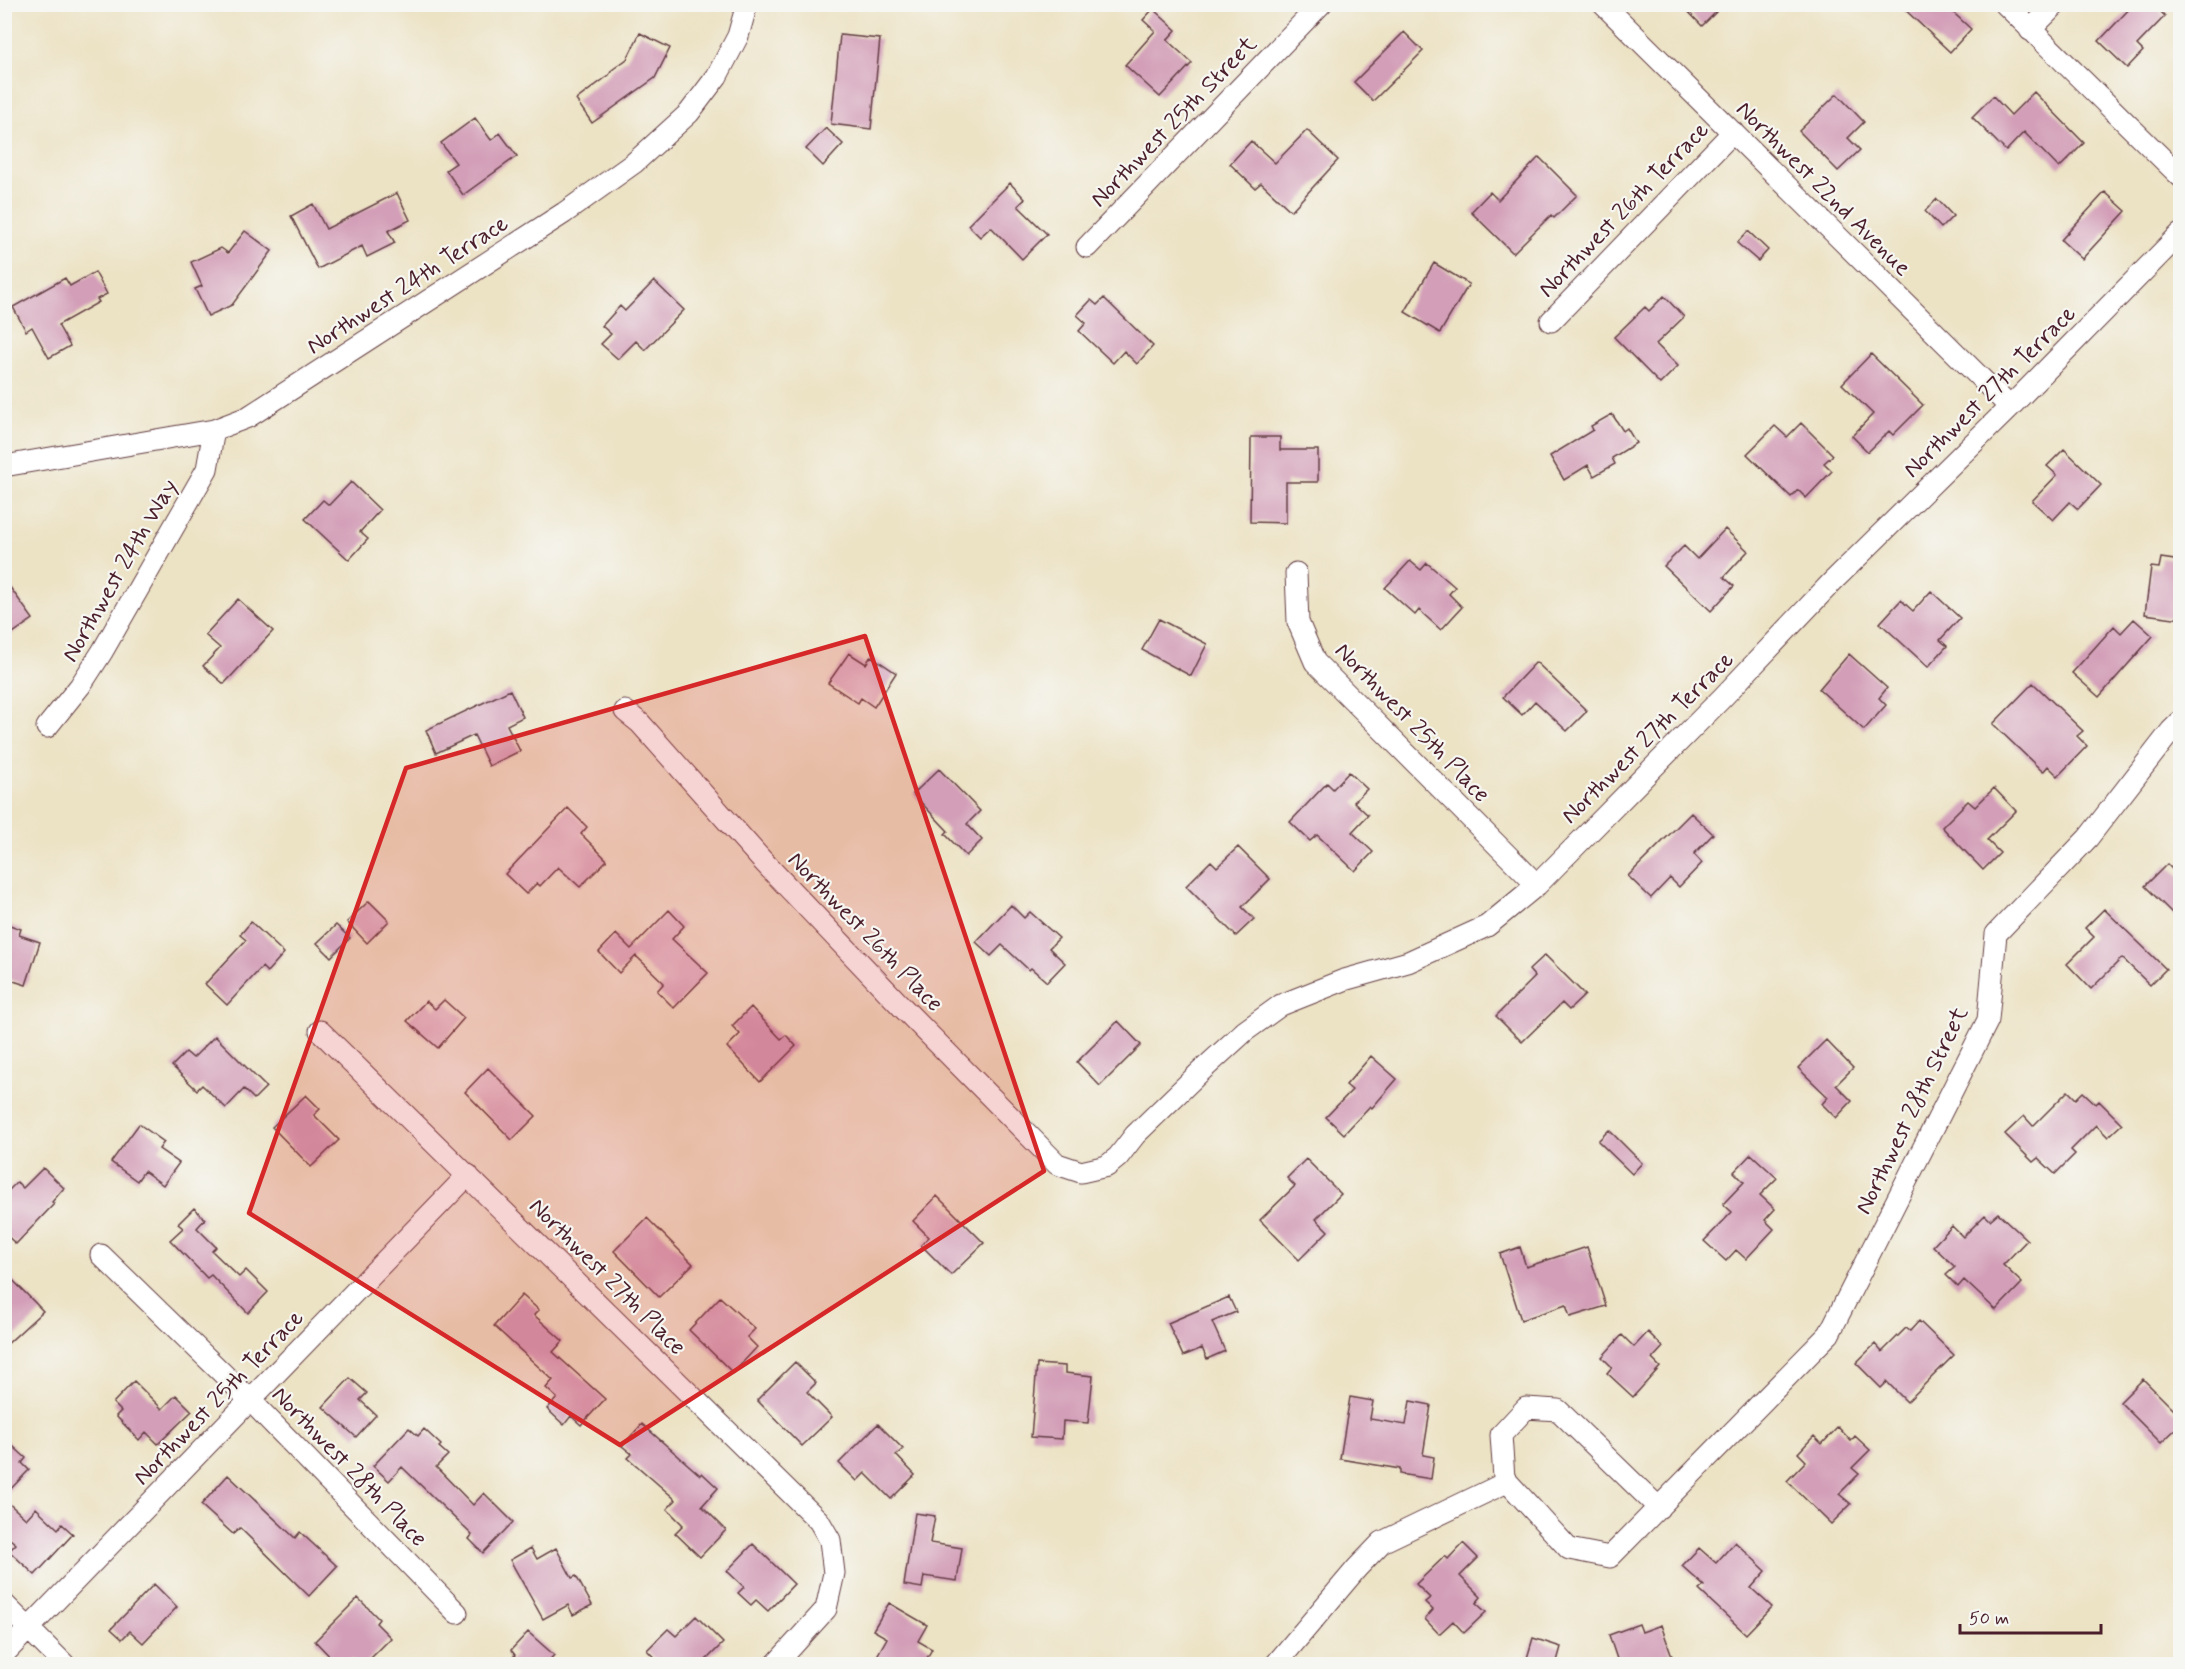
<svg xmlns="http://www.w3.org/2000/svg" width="2185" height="1669" font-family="Mynerve,sans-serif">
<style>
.building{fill:#d39fb8}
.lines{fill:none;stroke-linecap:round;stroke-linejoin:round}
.street-casing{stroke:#623c42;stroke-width:23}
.street{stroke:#fff;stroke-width:21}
.marked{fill:#d62828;fill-opacity:0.2;stroke:#d62828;stroke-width:4.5;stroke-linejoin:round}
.labels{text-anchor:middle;stroke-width:4.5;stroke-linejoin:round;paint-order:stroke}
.street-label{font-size:24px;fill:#4a1f2b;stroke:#f6f6f2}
</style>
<rect width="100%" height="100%" fill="#f6f6f2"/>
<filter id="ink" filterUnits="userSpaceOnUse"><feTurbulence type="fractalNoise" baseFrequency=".0167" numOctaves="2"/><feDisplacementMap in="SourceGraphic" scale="12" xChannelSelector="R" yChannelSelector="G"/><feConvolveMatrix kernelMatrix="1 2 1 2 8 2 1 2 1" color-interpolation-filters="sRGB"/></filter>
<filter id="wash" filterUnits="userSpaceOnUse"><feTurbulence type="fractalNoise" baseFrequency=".008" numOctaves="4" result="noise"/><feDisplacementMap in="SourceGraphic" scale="24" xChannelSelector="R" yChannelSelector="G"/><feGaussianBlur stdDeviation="1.35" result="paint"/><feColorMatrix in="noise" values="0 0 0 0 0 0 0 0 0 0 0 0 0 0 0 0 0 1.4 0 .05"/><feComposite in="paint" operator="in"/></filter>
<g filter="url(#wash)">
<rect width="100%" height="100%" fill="#ece2c4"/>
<g id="blocks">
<path class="building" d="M 1681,4 L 1724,4 L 1702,26 Z
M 1899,4 L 1944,4 L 1971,29 L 1950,52 Z
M 2134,4 L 2153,4 L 2165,16 L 2137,45 L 2143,51 L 2127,68 L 2099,41 Z
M 1153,9 L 1176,30 L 1167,40 L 1192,63 L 1160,97 L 1125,65 L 1155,31 L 1143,20 Z
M 1404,32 L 1423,51 L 1373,101 L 1354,82 Z
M 640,33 L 670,48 L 655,78 L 592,123 L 576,100 L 609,75 L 612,70 L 627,59 Z
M 840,35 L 880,39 L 871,129 L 831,124 Z
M 2034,92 L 2084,143 L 2059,168 L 2024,132 L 2006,151 L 1972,117 L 1993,96 L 2011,115 Z
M 1837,94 L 1864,122 L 1848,138 L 1860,150 L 1838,171 L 1799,131 Z
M 475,118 L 491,140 L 500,133 L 517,156 L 463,195 L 446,170 L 456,163 L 441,143 Z
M 826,128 L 843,144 L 823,166 L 806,149 Z
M 1307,130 L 1338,160 L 1291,211 L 1261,183 L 1255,188 L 1230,164 L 1251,141 L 1275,163 Z
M 1539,157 L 1577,195 L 1554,218 L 1551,215 L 1513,253 L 1471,212 L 1490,192 L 1498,200 Z
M 1010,183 L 1025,199 L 1018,206 L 1047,234 L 1022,259 L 991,227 L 980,237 L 968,225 Z
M 2105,192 L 2126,211 L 2082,259 L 2061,240 Z
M 397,193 L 410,220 L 388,231 L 395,243 L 367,257 L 362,246 L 318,269 L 291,216 L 313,204 L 326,229 Z
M 1937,199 L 1953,216 L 1941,228 L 1925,211 Z
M 245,231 L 272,251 L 232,305 L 208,316 L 195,289 L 202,286 L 191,262 L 221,248 L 228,253 Z
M 1748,231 L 1768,250 L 1758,261 L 1737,243 Z
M 1434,263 L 1469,284 L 1440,333 L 1405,312 Z
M 95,272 L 107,294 L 97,299 L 99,302 L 58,325 L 70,346 L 49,358 L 32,327 L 26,331 L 13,307 L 65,278 L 70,286 Z
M 654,281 L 684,310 L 645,350 L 636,341 L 618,359 L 601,344 L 611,334 L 602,326 L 620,306 L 625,311 Z
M 1664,296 L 1684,317 L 1656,344 L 1678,366 L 1660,384 L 1614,337 L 1645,307 L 1649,311 Z
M 1104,298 L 1153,346 L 1137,364 L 1124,351 L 1113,363 L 1079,331 L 1086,323 L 1077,315 L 1091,300 L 1097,305 Z
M 1871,354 L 1923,405 L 1893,435 L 1889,431 L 1868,452 L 1852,436 L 1873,414 L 1842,384 Z
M 1612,414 L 1623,431 L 1627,428 L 1636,443 L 1612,458 L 1615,464 L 1594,476 L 1588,465 L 1564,480 L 1550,456 L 1593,430 L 1591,426 Z
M 1801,423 L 1833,455 L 1824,463 L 1832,471 L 1806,498 L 1798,490 L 1791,497 L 1747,454 L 1775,426 L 1787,437 Z
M 1251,437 L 1280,437 L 1280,450 L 1318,450 L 1318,482 L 1286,482 L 1286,523 L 1250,522 Z
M 2064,449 L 2101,485 L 2078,509 L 2070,502 L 2053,520 L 2032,501 L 2057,475 L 2047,466 Z
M 351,482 L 380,510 L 360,532 L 368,539 L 349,560 L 305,519 L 323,500 L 329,505 Z
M 1725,529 L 1748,551 L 1724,577 L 1734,586 L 1711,611 L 1664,566 L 1684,546 L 1697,559 Z
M 2161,558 L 2181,561 L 2181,619 L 2145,614 L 2151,567 L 2159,568 Z
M 1410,561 L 1421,570 L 1427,563 L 1455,587 L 1449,594 L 1462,607 L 1441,630 L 1419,610 L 1415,615 L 1385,588 Z
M 4,579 L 33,619 L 4,639 Z
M 1931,591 L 1960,618 L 1940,640 L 1947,646 L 1928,667 L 1880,623 L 1901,600 L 1913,611 Z
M 238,599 L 273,631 L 224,684 L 203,666 L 220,648 L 205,635 Z
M 1159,619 L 1207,644 L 1191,676 L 1142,650 Z
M 2134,619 L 2153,636 L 2099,697 L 2072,673 L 2114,626 L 2121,633 Z
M 849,653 L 866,664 L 871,656 L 896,673 L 874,707 L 861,698 L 858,703 L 828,683 Z
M 1849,654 L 1887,688 L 1879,698 L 1886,705 L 1864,730 L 1819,689 Z
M 1536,662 L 1587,711 L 1567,731 L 1535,701 L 1522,715 L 1503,697 Z
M 2033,683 L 2083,731 L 2077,736 L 2087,746 L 2058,776 L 2048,766 L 2043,772 L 1993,724 Z
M 510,690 L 523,717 L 507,725 L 520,751 L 489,766 L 474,735 L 436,753 L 426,730 Z
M 939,769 L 980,811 L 967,824 L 982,840 L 966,856 L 945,834 L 948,831 L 913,794 Z
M 1349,772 L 1367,789 L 1354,802 L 1368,815 L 1352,832 L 1373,852 L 1355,871 L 1317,835 L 1310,841 L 1290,822 L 1327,783 L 1333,789 Z
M 1994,788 L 2016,811 L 1987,840 L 2000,853 L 1983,870 L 1942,827 L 1968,801 L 1975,807 Z
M 568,808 L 587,827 L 581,834 L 607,860 L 580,887 L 558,867 L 540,886 L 537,883 L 526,894 L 505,874 Z
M 1691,813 L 1713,834 L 1694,854 L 1702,863 L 1679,887 L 1670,878 L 1651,898 L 1628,876 Z
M 1238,847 L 1270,879 L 1242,907 L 1254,919 L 1236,936 L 1186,886 L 1211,861 L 1217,867 Z
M 2167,864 L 2181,878 L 2181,922 L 2145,886 Z
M 369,901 L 389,921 L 367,943 L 347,922 Z
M 1011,905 L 1024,918 L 1030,912 L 1059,938 L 1049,948 L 1065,963 L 1047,982 L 1031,968 L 1029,970 L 1002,945 L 991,956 L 976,942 Z
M 2104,909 L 2166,969 L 2150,985 L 2122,958 L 2091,989 L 2067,964 L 2094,937 L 2085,928 Z
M 669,910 L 684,926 L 672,939 L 708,973 L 674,1008 L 657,991 L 664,983 L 636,956 L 619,973 L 599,952 L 616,934 L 631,949 Z
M 251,922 L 284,953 L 267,972 L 262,967 L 227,1005 L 205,984 L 246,940 L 240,935 Z
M 4,923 L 21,929 L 19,935 L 40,942 L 26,985 L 4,978 Z
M 336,925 L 350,938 L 331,957 L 317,943 Z
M 1545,955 L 1585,995 L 1569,1010 L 1562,1003 L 1522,1042 L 1496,1016 L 1535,977 L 1529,970 Z
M 444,1000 L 464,1018 L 438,1048 L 407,1021 L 426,1001 L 435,1009 Z
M 751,1007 L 781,1039 L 786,1035 L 796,1046 L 760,1082 L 727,1047 L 740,1034 L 732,1026 Z
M 1118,1021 L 1141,1045 L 1100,1086 L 1077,1062 Z
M 215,1036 L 266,1087 L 254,1099 L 244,1089 L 226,1108 L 202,1085 L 197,1090 L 172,1066 L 186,1052 L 193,1058 Z
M 1826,1040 L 1853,1068 L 1836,1085 L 1852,1101 L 1836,1118 L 1822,1104 L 1828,1097 L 1798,1068 Z
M 1371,1056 L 1397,1079 L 1372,1108 L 1370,1106 L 1344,1134 L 1326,1117 L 1352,1090 L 1346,1085 Z
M 488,1068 L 536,1116 L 512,1140 L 465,1092 Z
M 2068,1091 L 2076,1099 L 2083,1092 L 2096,1104 L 2099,1101 L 2122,1124 L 2108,1137 L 2096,1125 L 2071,1150 L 2075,1154 L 2055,1174 L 2038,1158 L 2033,1162 L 2005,1134 L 2024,1116 L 2033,1126 Z
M 306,1095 L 320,1109 L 314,1115 L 339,1140 L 311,1167 L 272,1127 Z
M 139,1124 L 164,1142 L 159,1149 L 179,1163 L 163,1185 L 144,1171 L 137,1181 L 111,1162 Z
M 1609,1130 L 1642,1163 L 1632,1174 L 1598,1141 Z
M 1751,1154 L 1777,1178 L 1760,1195 L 1775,1209 L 1765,1220 L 1774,1229 L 1746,1259 L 1736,1250 L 1726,1261 L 1704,1241 L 1732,1212 L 1723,1204 L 1744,1182 L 1734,1172 Z
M 1306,1159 L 1341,1194 L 1316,1219 L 1328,1231 L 1299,1260 L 1260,1220 L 1295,1186 L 1287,1178 Z
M 43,1168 L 64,1188 L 52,1202 L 54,1204 L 16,1244 L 4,1233 L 4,1195 L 17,1182 L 23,1188 Z
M 937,1196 L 984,1243 L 951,1275 L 921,1245 L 929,1237 L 913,1221 Z
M 194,1208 L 205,1219 L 197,1228 L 216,1247 L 212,1251 L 239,1277 L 246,1270 L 268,1292 L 248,1313 L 211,1275 L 207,1278 L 170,1240 L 183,1228 L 178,1224 Z
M 1998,1213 L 2027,1240 L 2003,1265 L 2022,1283 L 1996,1310 L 1964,1280 L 1958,1287 L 1946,1275 L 1955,1267 L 1933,1246 L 1952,1226 L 1963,1237 L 1985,1215 L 1990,1220 Z
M 647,1218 L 693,1264 L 659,1297 L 614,1251 Z
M 1520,1247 L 1526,1267 L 1587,1247 L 1606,1306 L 1570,1317 L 1566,1305 L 1521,1320 L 1500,1254 Z
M 4,1271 L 43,1311 L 4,1347 Z
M 522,1295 L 539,1310 L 534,1315 L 563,1341 L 553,1352 L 605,1399 L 581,1425 L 571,1416 L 564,1425 L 547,1409 L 557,1398 L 546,1388 L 553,1380 L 494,1326 Z
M 720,1297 L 755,1329 L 747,1337 L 757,1347 L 733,1373 L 689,1330 Z
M 1229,1297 L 1236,1312 L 1212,1322 L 1225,1351 L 1207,1359 L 1202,1348 L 1183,1356 L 1168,1323 Z
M 1919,1321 L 1954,1355 L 1907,1402 L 1887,1382 L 1881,1388 L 1856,1363 L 1875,1344 L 1882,1352 L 1906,1328 L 1910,1331 Z
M 1648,1332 L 1663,1347 L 1652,1359 L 1660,1367 L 1633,1397 L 1607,1373 L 1612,1367 L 1602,1357 L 1622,1335 L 1634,1347 Z
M 795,1362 L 816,1383 L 807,1392 L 832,1417 L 802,1446 L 757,1400 Z
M 1037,1364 L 1065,1366 L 1065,1373 L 1093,1376 L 1088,1423 L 1063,1421 L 1062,1439 L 1031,1437 Z
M 350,1378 L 367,1393 L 360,1400 L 376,1415 L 356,1437 L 323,1407 Z
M 2143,1379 L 2181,1417 L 2181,1424 L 2161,1443 L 2120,1402 Z
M 134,1381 L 162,1409 L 176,1395 L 192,1411 L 158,1444 L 146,1432 L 139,1440 L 116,1416 L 121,1411 L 113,1403 Z
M 1350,1397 L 1373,1401 L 1370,1419 L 1406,1425 L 1410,1401 L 1431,1405 L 1423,1455 L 1434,1457 L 1431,1479 L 1400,1474 L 1400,1469 L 1340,1459 Z
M 642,1424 L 700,1475 L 702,1473 L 718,1488 L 702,1506 L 726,1530 L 700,1557 L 675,1533 L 683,1525 L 667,1509 L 676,1500 L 628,1458 L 632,1454 L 622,1446 Z
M 878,1424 L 903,1449 L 896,1455 L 915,1475 L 891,1499 L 865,1473 L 857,1481 L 839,1463 Z
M 1838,1427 L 1851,1441 L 1855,1436 L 1870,1450 L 1852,1468 L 1859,1474 L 1839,1494 L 1851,1504 L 1831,1524 L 1787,1481 L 1806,1461 L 1798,1453 L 1814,1436 L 1822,1444 Z
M 409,1428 L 418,1436 L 424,1429 L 441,1445 L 439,1447 L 448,1455 L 436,1467 L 473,1505 L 484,1493 L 513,1522 L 483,1553 L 469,1539 L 472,1535 L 402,1467 L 389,1481 L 373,1466 Z
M 4,1438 L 26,1458 L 22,1463 L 29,1470 L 4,1496 Z
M 228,1475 L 295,1538 L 300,1532 L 337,1566 L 309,1596 L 240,1528 L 233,1534 L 201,1505 Z
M 4,1499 L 26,1519 L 36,1508 L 58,1529 L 62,1524 L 73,1534 L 35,1575 L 9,1551 L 16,1544 L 4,1534 Z
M 915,1513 L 935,1516 L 930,1543 L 962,1548 L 957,1581 L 924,1576 L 922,1588 L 904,1585 Z
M 1735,1542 L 1766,1571 L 1751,1588 L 1772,1607 L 1746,1634 L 1699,1590 L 1704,1586 L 1682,1566 L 1699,1548 L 1716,1563 Z
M 1463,1543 L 1478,1558 L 1460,1576 L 1481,1597 L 1476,1603 L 1486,1612 L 1464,1633 L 1453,1621 L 1439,1634 L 1425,1619 L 1433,1610 L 1425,1602 L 1430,1598 L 1416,1584 L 1445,1556 L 1448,1559 Z
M 753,1544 L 794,1584 L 768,1611 L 756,1600 L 751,1605 L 738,1593 L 744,1587 L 727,1571 Z
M 531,1548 L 537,1559 L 556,1548 L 572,1578 L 576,1576 L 592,1605 L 573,1615 L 568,1605 L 543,1619 L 510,1560 Z
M 154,1584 L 177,1607 L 143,1643 L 130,1631 L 122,1639 L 111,1629 Z
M 358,1598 L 379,1619 L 376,1623 L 391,1638 L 364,1665 L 358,1665 L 352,1659 L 346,1665 L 338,1665 L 315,1641 Z
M 889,1603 L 927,1625 L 918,1641 L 932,1649 L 923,1665 L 872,1665 L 887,1638 L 873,1630 Z
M 696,1616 L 723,1643 L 701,1665 L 661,1665 L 647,1650 L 668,1629 L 676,1636 Z
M 1639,1624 L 1642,1632 L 1661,1625 L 1672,1656 L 1648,1665 L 1619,1665 L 1609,1635 Z
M 528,1632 L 554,1655 L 545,1665 L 506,1665 L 515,1655 L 511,1650 Z
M 1533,1638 L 1561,1647 L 1556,1665 L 1525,1665 Z"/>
</g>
</g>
<g filter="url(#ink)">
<use href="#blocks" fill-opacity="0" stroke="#623c42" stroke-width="1.5"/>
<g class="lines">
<defs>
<path id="street" d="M 1603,4 L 2010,407
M 2005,4 L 2180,176
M 2030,30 L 2056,4
M 1087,247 L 1321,4
M 1551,321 L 1733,132
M 4,466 L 214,430 L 248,417 L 564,213 L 634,163 L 689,113 L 717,76 L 738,36 L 747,4
M 1296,573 L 1298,622 L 1315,662 L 1537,885
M 625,711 L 640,723 L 761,859 L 902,1007 L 1057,1164 L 1081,1172 L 1107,1166 L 1118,1157 L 1135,1135 L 1198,1074 L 1245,1031 L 1281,1005 L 1344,980 L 1408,962 L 1487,926 L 1537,885 L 1723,697 L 1832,582 L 2010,407 L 2180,234
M 47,727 L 80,686 L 102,652 L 207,469 L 214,430
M 320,1031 L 819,1521 L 830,1540 L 834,1573 L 826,1609 L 776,1664
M 101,1255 L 250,1400 L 457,1613
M 1659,1508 L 1558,1410 L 1526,1408 L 1501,1435 L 1504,1478 L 1569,1549 L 1610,1557 L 1829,1334 L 1988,1020 L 1996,934 L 2088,838 L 2171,731 L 2180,722
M 4,1604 L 64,1664
M 4,1654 L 468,1175
M 1276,1664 L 1357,1568 L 1382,1542 L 1507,1482"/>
</defs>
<use href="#street" class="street-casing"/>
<use href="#street" class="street"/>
</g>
</g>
<path class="marked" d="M 865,636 L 1044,1171 L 620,1445 L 249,1213 L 406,768 Z"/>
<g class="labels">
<g class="street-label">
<text transform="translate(1173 121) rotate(-46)" y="8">Northwest 25th Street</text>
<text transform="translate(1824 188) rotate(45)" y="8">Northwest 22nd Avenue</text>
<text transform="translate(1623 209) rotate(-46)" y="8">Northwest 26th Terrace</text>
<text transform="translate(407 284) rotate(-33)" y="8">Northwest 24th Terrace</text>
<text transform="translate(1989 391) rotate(-45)" y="8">Northwest 27th Terrace</text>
<text transform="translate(119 570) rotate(-60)" y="8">Northwest 24th Way</text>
<text transform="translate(1413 722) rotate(46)" y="8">Northwest 25th Place</text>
<text transform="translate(1647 737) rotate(-45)" y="8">Northwest 27th Terrace</text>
<text transform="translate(866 931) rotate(46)" y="8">Northwest 26th Place</text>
<text transform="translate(1911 1110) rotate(-64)" y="8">Northwest 28th Street</text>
<text transform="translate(608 1276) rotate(45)" y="8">Northwest 27th Place</text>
<text transform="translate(218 1397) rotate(-46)" y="8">Northwest 25th Terrace</text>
<text transform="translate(350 1466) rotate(46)" y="8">Northwest 28th Place</text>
</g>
</g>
<rect width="2185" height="1669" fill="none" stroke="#f6f6f2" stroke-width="24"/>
<path d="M1960 1624v9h141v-9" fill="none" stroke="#4a1f2b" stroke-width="3"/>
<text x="1969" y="1624" font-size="18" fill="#4a1f2b" stroke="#f6f6f2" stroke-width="4.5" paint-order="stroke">50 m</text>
</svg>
